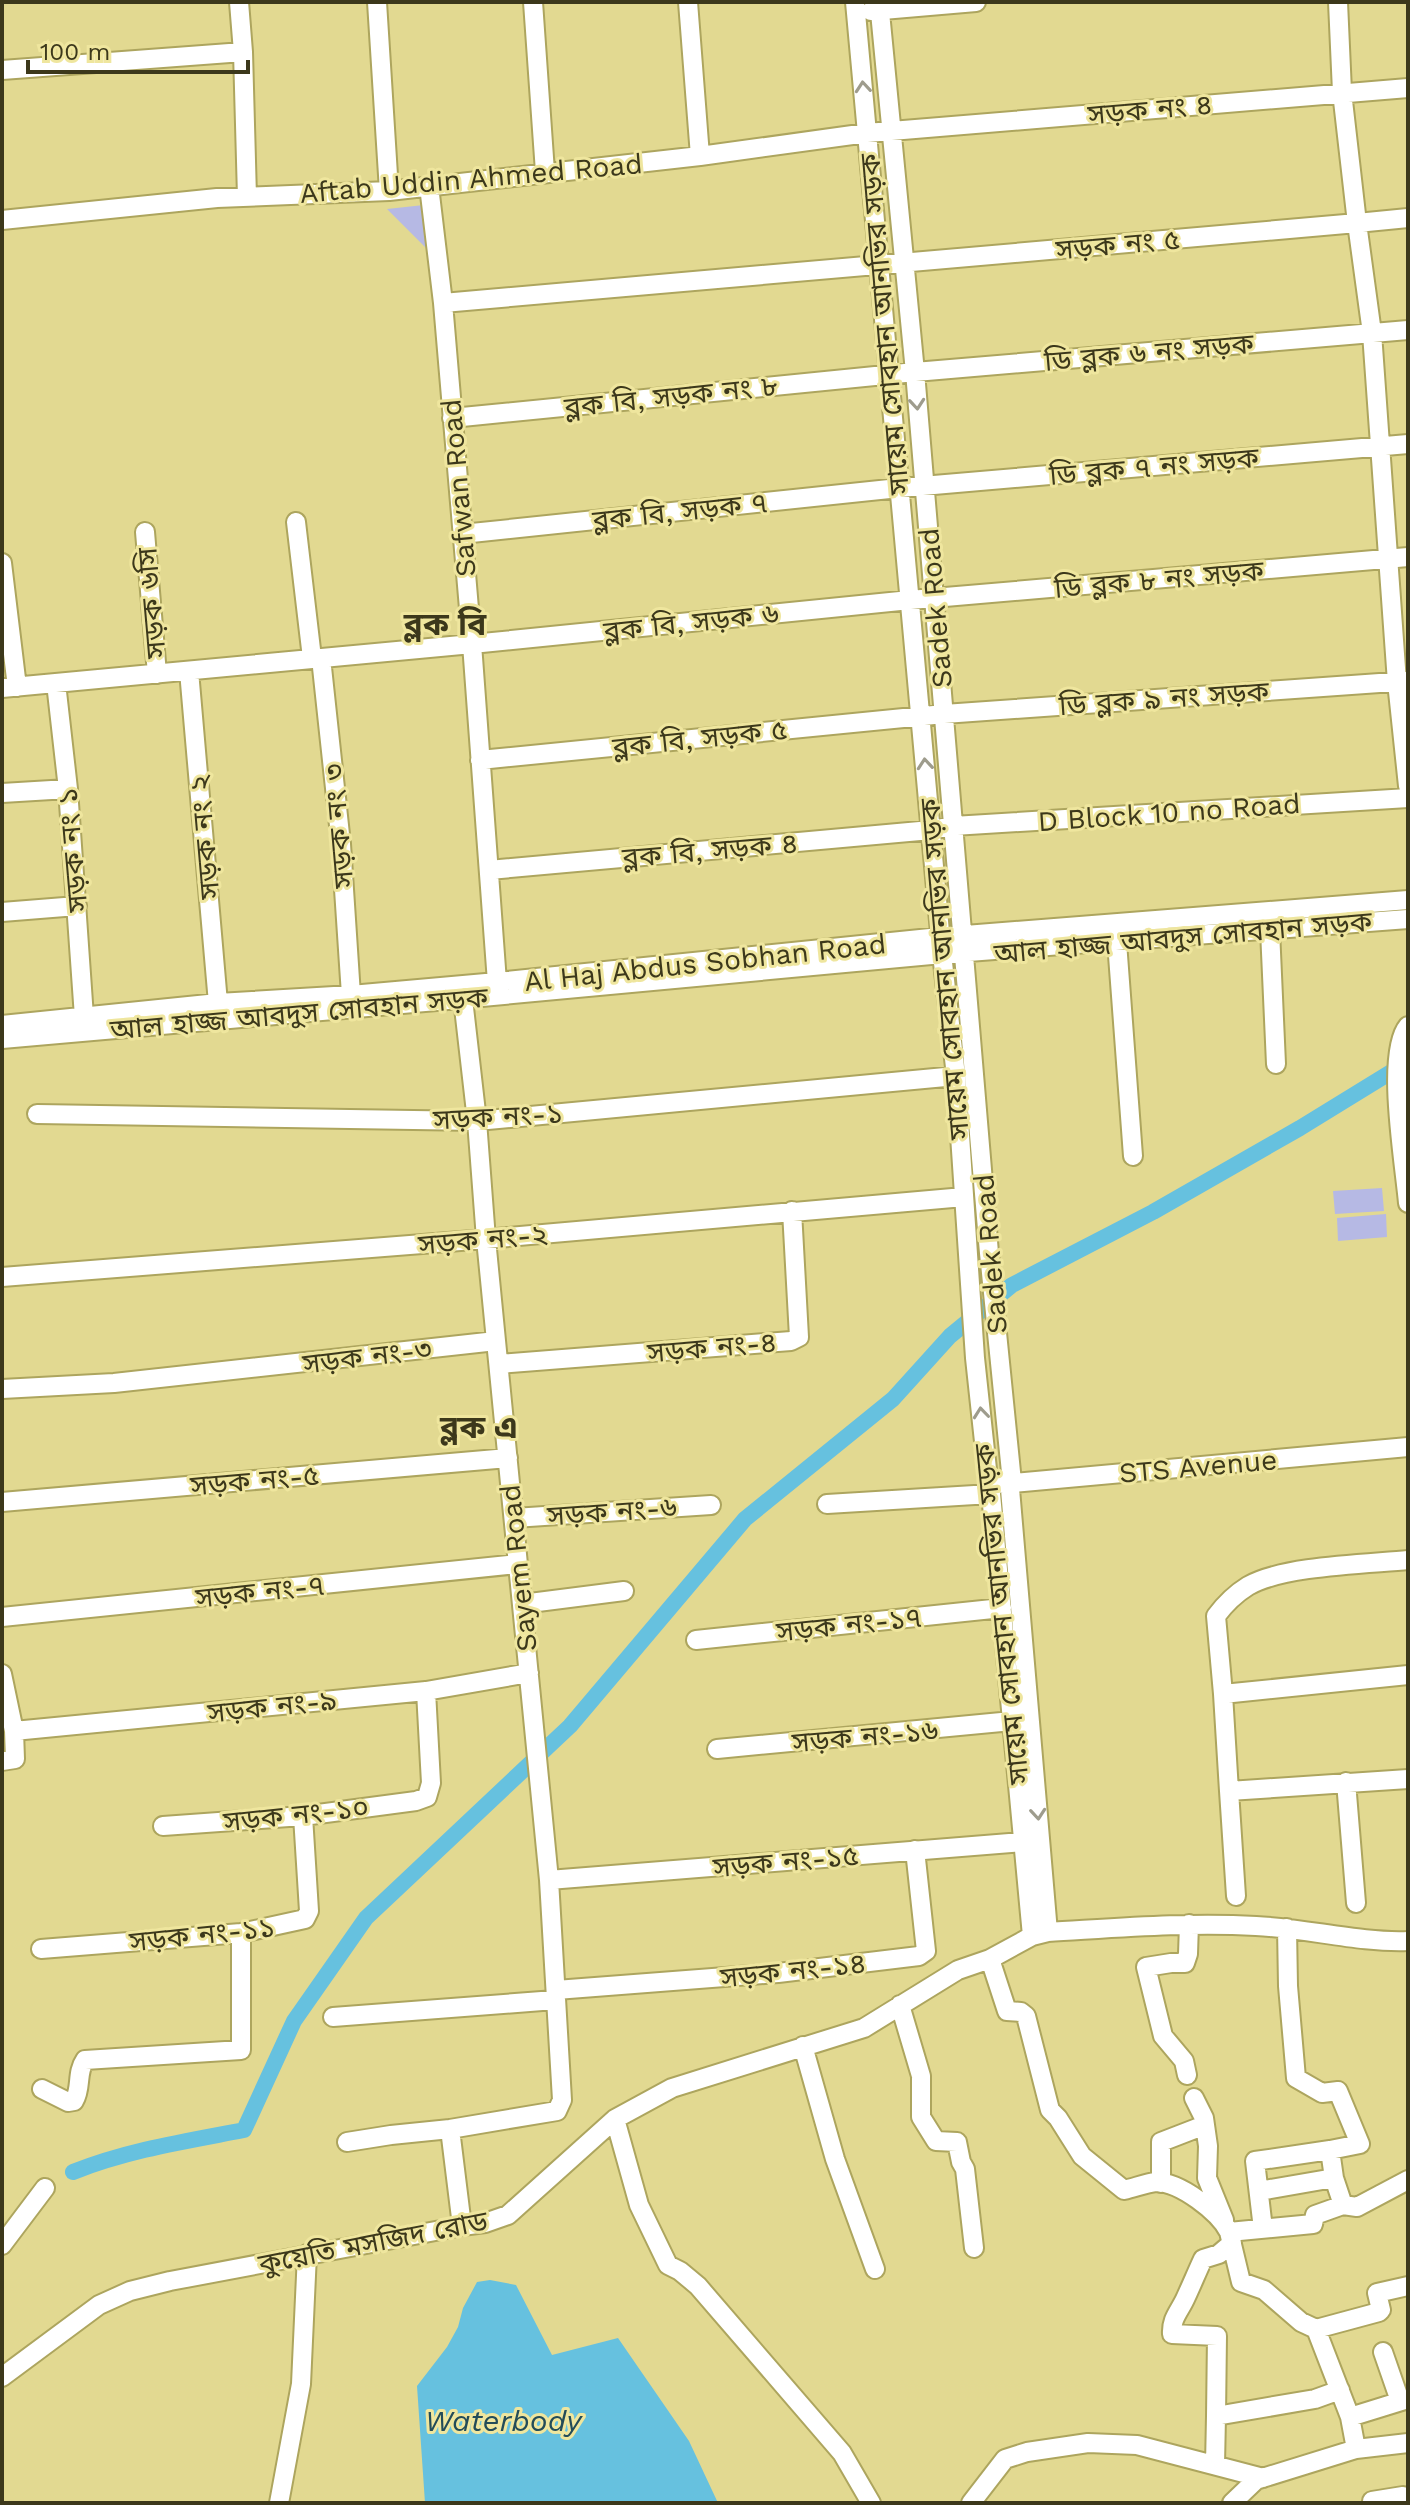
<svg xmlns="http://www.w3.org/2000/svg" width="1410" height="2505" font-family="'Work Sans','Noto Sans Bengali',sans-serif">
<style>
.green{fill:#b6b9e4}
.water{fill:#66c1df}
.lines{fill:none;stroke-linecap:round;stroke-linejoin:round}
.canal{stroke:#66c1df;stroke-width:16}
.minor-casing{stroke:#ada55e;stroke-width:22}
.minor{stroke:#fff;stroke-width:18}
.oneway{stroke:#9e9c8d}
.labels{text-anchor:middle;stroke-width:6;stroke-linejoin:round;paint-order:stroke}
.street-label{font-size:28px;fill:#3c381b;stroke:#efe69e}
.water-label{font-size:30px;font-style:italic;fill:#234c59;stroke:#efe69e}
.quarter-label{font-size:32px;font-weight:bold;fill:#3c381b;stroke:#efe69e}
</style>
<rect width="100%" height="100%" fill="#e2d991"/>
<path class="green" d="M 424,205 L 427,249 L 387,209 Z
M 1382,1188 L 1384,1211 L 1335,1214 L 1333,1191 Z
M 1386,1214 L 1387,1237 L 1338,1241 L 1337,1218 Z"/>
<path class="water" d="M 490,2280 L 516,2285 L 552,2355 L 618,2338 L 689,2441 L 718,2503 L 425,2503 L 417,2386 L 447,2347 L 458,2327 L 463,2308 L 477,2282 Z"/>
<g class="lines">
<path class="canal" d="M 73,2172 C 128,2150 187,2141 244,2130 L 294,2021 L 366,1918 L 570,1726 L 745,1519 L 893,1399 L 950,1336 L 1012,1285 L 1153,1212 L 1300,1128 L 1396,1069 L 1403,1059"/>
<defs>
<path id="minor" d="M 239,2 L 243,52 L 247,197
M 377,2 L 389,191
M 533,2 L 545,172
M 688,2 L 700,156
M 855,2 L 942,954 L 956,1076 L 975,1358 L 989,1488 L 991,1494 L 1032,1936
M 879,2 L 915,372 L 989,1253 L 1012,1482 L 1010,1489 L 1048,1932
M 1338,2 L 1342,92 L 1357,223 L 1408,218
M 871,11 L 976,2
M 2,70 L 243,52
M 429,186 L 443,303 L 472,644 L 497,982
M 2,220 L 217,198 L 389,191 L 700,156 L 867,133 L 1408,88
M 443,303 L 1357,223 L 1372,333 L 1397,682 L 1408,786
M 452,418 L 915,372 L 1408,330
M 296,522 L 312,658
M 145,532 L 157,674
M 462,534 L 899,488 L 1408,444
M 2,563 L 17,687
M 321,658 L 341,844 L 351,995
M 189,671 L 218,1003
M 56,683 L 68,789 L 84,1017
M 2,688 L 472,644 L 910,600 L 1408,557
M 480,760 L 944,714 L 1408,681
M 2,793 L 68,789
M 489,870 L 931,830 L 953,826 L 1408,798
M 2,912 L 77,906
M 1270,930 L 1276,1064
M 1117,942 L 1133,1156
M 2,1025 L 218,1003 L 351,995 L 497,982 L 940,937 L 1408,900
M 1408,1026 C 1385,1053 1405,1166 1408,1203
M 2,1039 L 471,998 L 942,954 L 1408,919
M 37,1114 L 477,1121 L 956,1076
M 2,1277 L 486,1239 L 964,1197
M 499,1364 L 791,1341 L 799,1337 L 792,1211
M 2,1389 L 114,1383 L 496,1341
M 1003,1484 L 1408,1447
M 2,1502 L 508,1458
M 827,1504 L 991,1494
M 514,1518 L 711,1505
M 522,1604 L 624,1591
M 2,1617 L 518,1564
M 696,1640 L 1002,1608
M 2,1674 L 14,1731 L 15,1759 L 2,1761
M 1408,1675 L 1223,1694 L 1229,1791 L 1408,1779
M 1223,1694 L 1216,1616 C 1225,1604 1235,1594 1248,1586 C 1282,1566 1366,1564 1408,1560
M 14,1731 L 426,1691 L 529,1673
M 717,1749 L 1012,1721
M 1346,1782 L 1356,1903
M 1229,1791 L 1236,1896
M 163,1826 L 303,1816 L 416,1801 L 427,1797 L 431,1783 L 426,1691
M 549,1880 L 1023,1842
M 1287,1928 L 1288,1986 L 1296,2078 L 1322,2093 L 1338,2091 L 1360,2144 L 1330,2150 L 1334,2178 L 1343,2205
M 41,1949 L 241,1933 L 305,1919 L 309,1911 L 303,1816
M 990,1959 L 1007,2011 L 1021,2012 L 1026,2016 L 1050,2110 L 1058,2118 L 1082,2156 L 1124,2190 C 1134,2188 1146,2183 1156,2182 C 1180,2182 1219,2212 1229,2232 L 1313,2224 L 1315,2215 L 1343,2205 L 1357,2207 L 1408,2180
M 556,1990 L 778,1973 L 919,1956 L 926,1951 L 915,1850
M 900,2005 L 921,2076 L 921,2117 L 936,2141 L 957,2142 L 961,2162 L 965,2169 L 974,2248
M 333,2017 L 555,2000
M 803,2046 L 835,2159 L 875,2269
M 1187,2075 L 1184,2061 L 1163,2036 L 1146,1967 L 1171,1963 L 1185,1963 L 1188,1954 L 1189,1924
M 42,2089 L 68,2102 L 74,2101 C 82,2088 76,2073 85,2060 L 241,2050 L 241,1933
M 615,2119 L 639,2205 L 668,2265 L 680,2271 L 698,2286 L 842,2453 L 871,2503
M 1205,2125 L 1208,2146 L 1207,2178 L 1224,2220
M 450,2129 L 462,2226
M 347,2142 L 391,2135 L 450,2129 L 557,2111 L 562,2100 L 549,1880 L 486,1239 L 477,1121 L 463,999
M 1161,2183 L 1161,2142 L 1205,2125 L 1204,2118 L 1194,2098
M 1259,2191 L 1334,2178
M 1263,2229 L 1255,2161 L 1330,2150
M 1229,2232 L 1241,2282 L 1264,2290 L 1301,2322 L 1316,2329 L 1350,2417 L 1356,2449
M 2,2245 L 45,2188
M 1316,2329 L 1379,2312 L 1381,2310 L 1377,2293 L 1408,2286
M 1383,2352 L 1400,2401
M 2,2377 L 99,2305 L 130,2291 L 170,2281 L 462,2226 L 485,2223 L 508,2215 L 615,2119 L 672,2088 L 864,2028 L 958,1970 L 990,1959 L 1032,1936 L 1048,1932 C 1118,1928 1187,1922 1256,1926 C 1306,1928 1359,1943 1408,1941
M 1216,2416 L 1217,2336 L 1172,2334 C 1171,2318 1180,2311 1186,2297 C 1192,2284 1197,2272 1203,2259 L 1219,2254 L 1232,2243
M 1350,2417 L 1408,2399
M 1215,2465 L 1216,2416 L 1315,2399 L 1340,2390
M 279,2503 L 301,2384 L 307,2254
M 971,2503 L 1005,2459 L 1027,2452 L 1088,2443 L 1137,2445 L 1263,2478
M 1232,2503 L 1256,2480 L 1356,2449 L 1408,2443
M 1372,2503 L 1372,2501 L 1403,2496"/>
</defs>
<use href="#minor" class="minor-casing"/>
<use href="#minor" class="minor"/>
</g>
<defs><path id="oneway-chevron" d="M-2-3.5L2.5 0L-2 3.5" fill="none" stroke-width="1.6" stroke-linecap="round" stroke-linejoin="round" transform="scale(2)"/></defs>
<g class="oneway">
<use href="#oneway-chevron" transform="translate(863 87) rotate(-95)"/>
<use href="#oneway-chevron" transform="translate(917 404) rotate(85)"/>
<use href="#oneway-chevron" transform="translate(925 764) rotate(-95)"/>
<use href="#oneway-chevron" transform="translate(981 1413) rotate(-96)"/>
<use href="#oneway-chevron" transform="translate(1038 1814) rotate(85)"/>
</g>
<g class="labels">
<g class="street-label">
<text transform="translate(1150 109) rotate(-5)" y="10">সড়ক নং ৪</text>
<text transform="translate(471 178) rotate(-5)" y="10">Aftab Uddin Ahmed Road</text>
<text transform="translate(1118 244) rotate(-5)" y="10">সড়ক নং ৫</text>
<text transform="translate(884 324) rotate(-95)" y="10">সায়েম সোবহান আনভির সড়ক</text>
<text transform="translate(1149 352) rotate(-5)" y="10">ডি ব্লক ৬ নং সড়ক</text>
<text transform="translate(671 396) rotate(-6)" y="10">ব্লক বি, সড়ক নং ৮</text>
<text transform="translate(1154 466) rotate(-5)" y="10">ডি ব্লক ৭ নং সড়ক</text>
<text transform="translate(458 488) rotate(-95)" y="10">Safwan Road</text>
<text transform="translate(680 511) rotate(-6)" y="10">ব্লক বি, সড়ক ৭</text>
<text transform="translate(1159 579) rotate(-5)" y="10">ডি ব্লক ৮ নং সড়ক</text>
<text transform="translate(151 603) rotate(-95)" y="10">সড়ক ৬সি</text>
<text transform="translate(935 608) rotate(-95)" y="10">Sadek Road</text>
<text transform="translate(691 622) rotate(-6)" y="10">ব্লক বি, সড়ক ৬</text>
<text transform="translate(1164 698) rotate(-4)" y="10">ডি ব্লক ৯ নং সড়ক</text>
<text transform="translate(700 738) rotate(-6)" y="10">ব্লক বি, সড়ক ৫</text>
<text transform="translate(1169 812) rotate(-4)" y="10">D Block 10 no Road</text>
<text transform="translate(338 826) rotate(-95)" y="10">সড়ক নং ৩</text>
<text transform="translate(204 837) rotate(-95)" y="10">সড়ক নং ২</text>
<text transform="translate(72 850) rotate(-95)" y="10">সড়ক নং ১</text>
<text transform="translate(710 850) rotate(-5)" y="10">ব্লক বি, সড়ক ৪</text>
<text transform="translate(1183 937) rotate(-5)" y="10">আল হাজ্জ আবদুস সোবহান সড়ক</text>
<text transform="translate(705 962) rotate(-6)" y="10">Al Haj Abdus Sobhan Road</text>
<text transform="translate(944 969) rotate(-95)" y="10">সায়েম সোবহান আনভির সড়ক</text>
<text transform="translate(299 1013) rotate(-5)" y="10">আল হাজ্জ আবদুস সোবহান সড়ক</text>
<text transform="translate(498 1116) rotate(-3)" y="10">সড়ক নং-১</text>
<text transform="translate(483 1239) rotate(-5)" y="10">সড়ক নং-২</text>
<text transform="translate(990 1254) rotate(-95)" y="10">Sadek Road</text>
<text transform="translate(712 1347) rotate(-5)" y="10">সড়ক নং-৪</text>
<text transform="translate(367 1356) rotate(-7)" y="10">সড়ক নং-৩</text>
<text transform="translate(1198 1466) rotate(-5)" y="10">STS Avenue</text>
<text transform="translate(255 1480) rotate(-5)" y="10">সড়ক নং-৫</text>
<text transform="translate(612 1511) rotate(-4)" y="10">সড়ক নং-৬</text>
<text transform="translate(518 1568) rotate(-96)" y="10">Sayem Road</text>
<text transform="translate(260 1591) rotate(-6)" y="10">সড়ক নং-৭</text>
<text transform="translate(1001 1614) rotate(-96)" y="10">সায়েম সোবহান আনভির সড়ক</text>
<text transform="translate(849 1624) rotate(-6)" y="10">সড়ক নং-১৭</text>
<text transform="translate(272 1706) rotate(-6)" y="10">সড়ক নং-৯</text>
<text transform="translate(865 1736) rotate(-5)" y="10">সড়ক নং-১৬</text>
<text transform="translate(296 1814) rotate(-6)" y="10">সড়ক নং-১০</text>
<text transform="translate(786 1861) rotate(-5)" y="10">সড়ক নং-১৫</text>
<text transform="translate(202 1934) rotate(-6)" y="10">সড়ক নং-১১</text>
<text transform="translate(793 1970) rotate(-6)" y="10">সড়ক নং-১৪</text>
<text transform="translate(373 2242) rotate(-11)" y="10">কুয়েতি মসজিদ রোড</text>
</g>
<g class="water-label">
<text x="503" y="2431">Waterbody</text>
</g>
<g class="quarter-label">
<text x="445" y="635">ব্লক বি</text>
<text x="479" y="1438">ব্লক এ</text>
</g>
</g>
<rect width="1410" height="2505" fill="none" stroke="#3c381b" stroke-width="8"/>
<path d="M28 60v12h220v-12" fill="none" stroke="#3c381b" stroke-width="4"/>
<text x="40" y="60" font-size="24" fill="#3c381b" stroke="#efe69e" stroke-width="6" paint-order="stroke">100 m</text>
</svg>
